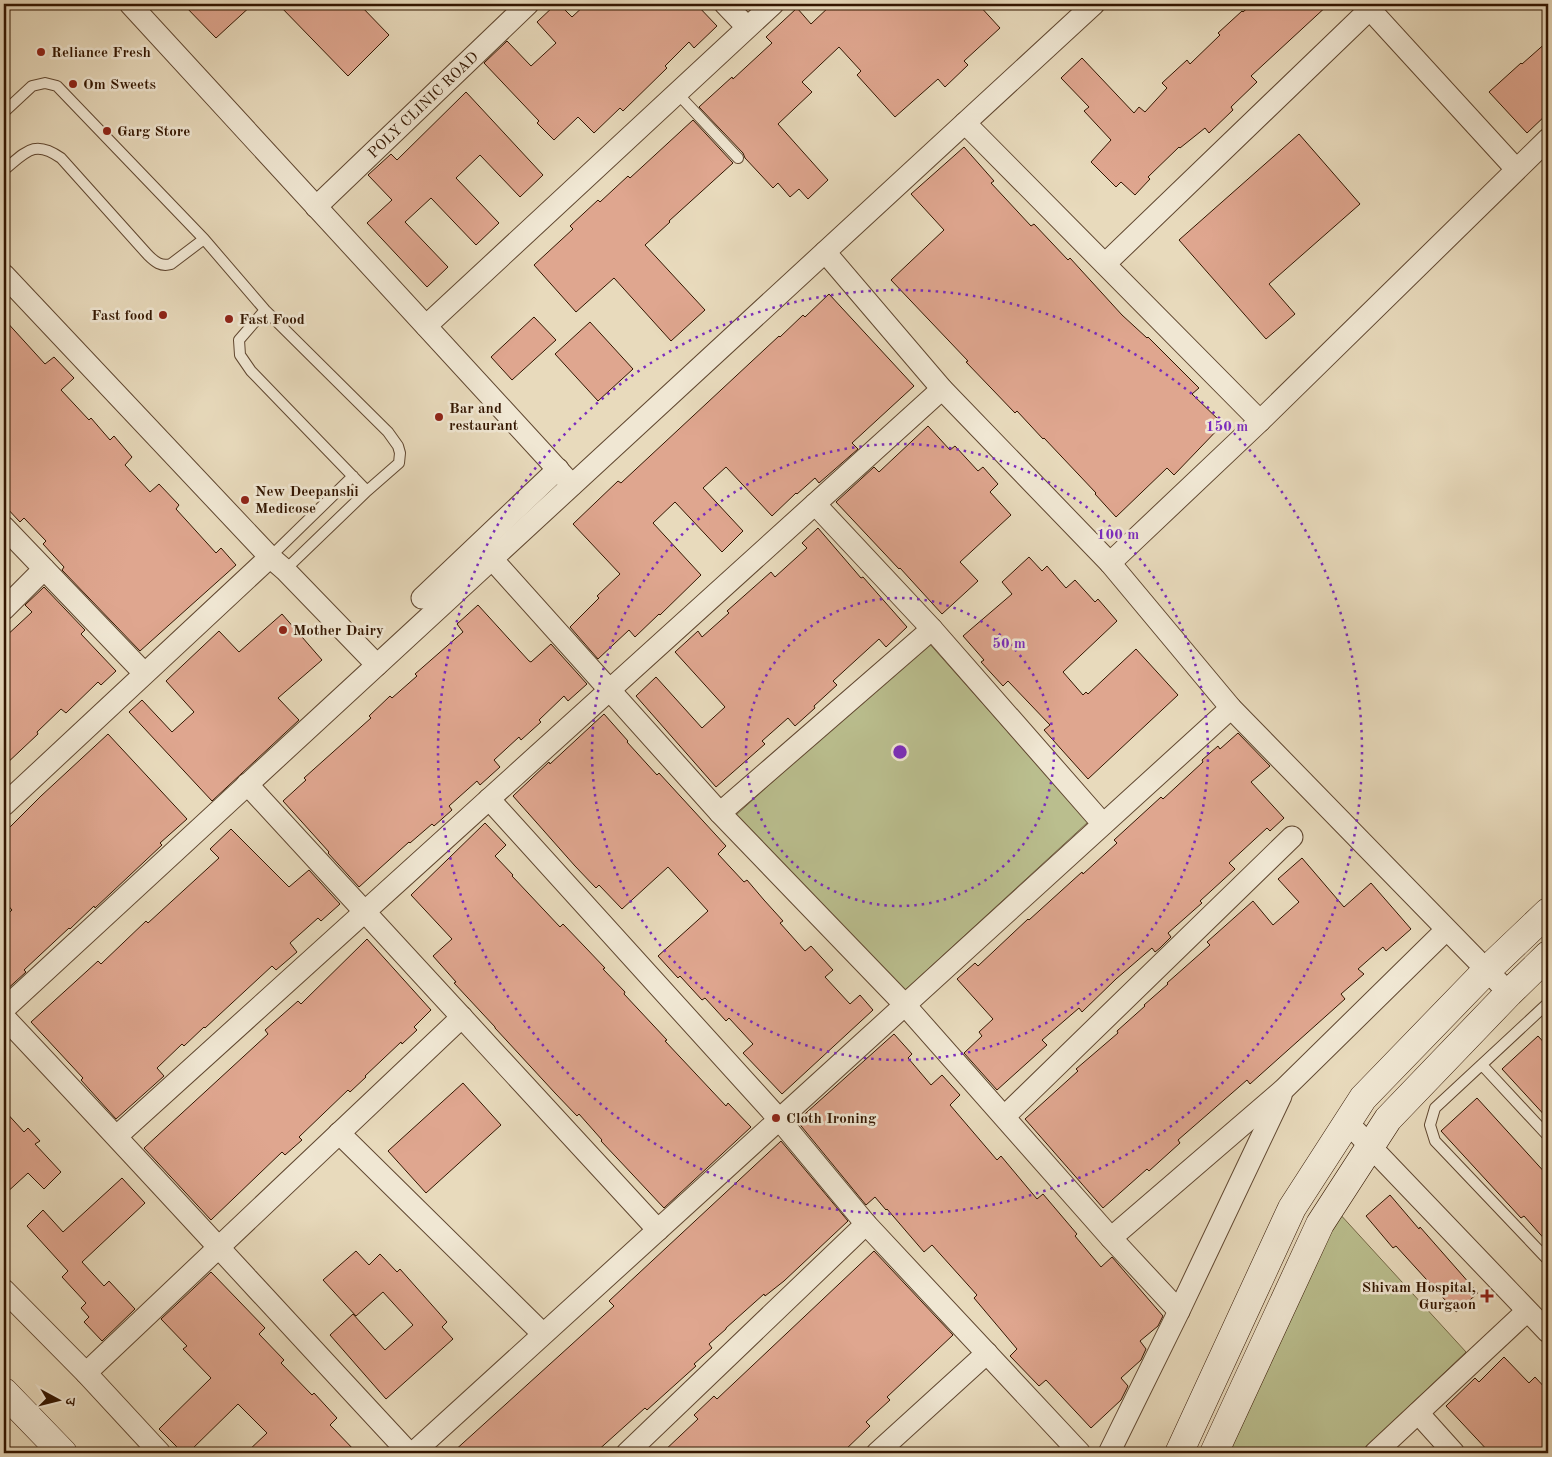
<svg xmlns="http://www.w3.org/2000/svg" width="1552" height="1457" font-family="'Old Standard TT','Noto Serif Devanagari',serif">
<style>
.green{fill:#babe8e;stroke:#766a48}
.building{fill:#dfa68f;stroke:#331601}
.lines{fill:none;stroke-linecap:round;stroke-linejoin:round}
.lane-casing{stroke:#604730;stroke-width:12}
.street-casing{stroke:#604730;stroke-width:23}
.secondary-casing{stroke:#331601;stroke-width:29}
.lane{stroke:#f0e7d3;stroke-width:10}
.street{stroke:#f0e7d3;stroke-width:21}
.secondary{stroke:#f0e7d3;stroke-width:28}
.ring{fill:none;stroke:#7b2cbf;stroke-width:2.5;stroke-dasharray:2.5 5}
.poi-dot{fill:#8f2418;stroke:#f0e7d3;stroke-width:2}
.labels{text-anchor:middle;stroke-width:5;stroke-linejoin:round;paint-order:stroke}
.poi-label{font-size:15px;font-weight:bold;fill:#331601;stroke:#f0e7d3;text-anchor:start}
.street-label{font-size:15px;fill:#331601;stroke:#f0e7d3}
.centre{fill:#7b2cbf;stroke:#f0e7d3;stroke-width:2.5}
.ring-label{font-size:15px;text-anchor:middle;font-weight:bold;fill:#7b2cbf;stroke:#f0e7d3;stroke-width:5;stroke-linejoin:round;paint-order:stroke}
</style>
<rect width="100%" height="100%" fill="#e8dabc"/>
<filter id="stains"><feTurbulence type="fractalNoise" baseFrequency=".004" numOctaves="4"/><feColorMatrix values="0 0 0 0 .2 0 0 0 0 .09 0 0 0 0 .02 0 0 0 .5 -.17"/></filter>
<radialGradient id="worn" r=".72"><stop offset=".6" stop-color="#630" stop-opacity="0"/><stop offset="1" stop-color="#630" stop-opacity=".3"/></radialGradient>
<path class="green" d="M 927,641 L 1088,822 L 901,994 L 735,816 Z
M 1338,1212 L 1466,1352 L 1360,1453 L 1221,1453 Z"/>
<path class="building" d="M 183,4 L 253,4 L 216,38 Z
M 278,4 L 359,4 L 389,35 L 348,76 Z
M 556,4 L 559,4 L 572,17 L 586,4 L 696,4 L 717,26 L 694,48 L 689,42 L 665,66 L 667,68 L 623,111 L 620,108 L 594,133 L 578,117 L 554,140 L 537,123 L 539,121 L 484,63 L 507,41 L 531,66 L 556,43 L 537,22 Z
M 832,4 L 978,4 L 1000,28 L 964,61 L 968,65 L 945,87 L 938,79 L 895,117 L 857,75 L 861,71 L 839,47 L 802,82 L 812,92 L 778,124 L 828,180 L 808,199 L 799,189 L 790,197 L 778,183 L 773,188 L 745,158 L 743,153 L 699,107 L 732,77 L 733,79 L 772,43 L 766,37 L 797,8 L 811,24 Z
M 1252,4 L 1329,4 L 1251,76 L 1257,82 L 1231,107 L 1233,110 L 1209,133 L 1205,128 L 1180,148 L 1179,147 L 1148,177 L 1150,179 L 1135,195 L 1121,182 L 1116,187 L 1091,162 L 1111,140 L 1084,111 L 1089,107 L 1061,78 L 1082,58 L 1134,113 L 1139,107 L 1145,112 L 1167,88 L 1162,83 L 1187,60 L 1190,64 L 1220,35 L 1218,33 L 1242,11 L 1243,12 Z
M 1548,41 L 1548,113 L 1527,133 L 1489,92 L 1521,63 L 1522,64 Z
M 466,92 L 543,175 L 520,197 L 480,155 L 456,178 L 499,223 L 476,245 L 431,198 L 405,222 L 448,267 L 427,287 L 367,223 L 392,200 L 368,175 L 391,154 L 397,160 Z
M 693,120 L 733,163 L 669,221 L 670,222 L 645,245 L 705,310 L 671,341 L 614,278 L 576,312 L 534,265 L 573,229 L 570,226 L 598,200 L 600,202 L 628,176 L 630,178 Z
M 1299,134 L 1360,204 L 1269,284 L 1295,314 L 1266,339 L 1179,240 Z
M 964,147 L 994,181 L 991,183 L 1031,226 L 1034,224 L 1068,260 L 1070,258 L 1122,315 L 1147,338 L 1148,337 L 1199,388 L 1192,394 L 1223,424 L 1174,475 L 1167,468 L 1116,517 L 1095,494 L 1096,493 L 1044,438 L 1043,439 L 1017,411 L 1015,413 L 991,388 L 966,362 L 968,361 L 891,280 L 944,230 L 911,194 Z
M 829,294 L 914,386 L 852,443 L 858,449 L 819,483 L 815,478 L 797,494 L 796,493 L 772,516 L 726,467 L 703,488 L 743,531 L 722,552 L 675,502 L 653,523 L 701,575 L 660,615 L 659,614 L 635,637 L 629,630 L 598,659 L 570,627 L 599,598 L 597,596 L 620,574 L 573,524 L 618,481 L 621,483 L 779,336 L 780,337 L 803,315 L 805,317 Z
M 534,317 L 556,340 L 512,380 L 491,357 Z
M 4,319 L 45,364 L 54,357 L 74,378 L 61,390 L 89,420 L 91,418 L 110,440 L 114,436 L 132,457 L 125,465 L 150,492 L 159,484 L 179,505 L 176,509 L 216,553 L 221,548 L 236,565 L 140,651 L 62,570 L 64,567 L 43,544 L 46,541 L 24,518 L 20,522 L 4,505 Z
M 590,322 L 633,369 L 598,401 L 555,354 Z
M 928,426 L 950,450 L 955,446 L 978,471 L 983,467 L 998,484 L 990,492 L 1011,515 L 960,562 L 978,581 L 942,614 L 900,568 L 899,569 L 836,502 L 874,467 L 879,472 Z
M 818,528 L 861,578 L 863,577 L 907,627 L 886,647 L 879,639 L 833,681 L 837,685 L 814,706 L 815,708 L 795,726 L 788,718 L 762,741 L 765,744 L 716,787 L 636,696 L 656,677 L 702,728 L 725,707 L 675,652 L 698,631 L 702,637 L 729,613 L 727,611 L 771,572 L 775,577 L 807,548 L 802,543 Z
M 1029,557 L 1042,571 L 1047,566 L 1066,588 L 1075,580 L 1095,602 L 1098,599 L 1117,621 L 1063,672 L 1083,695 L 1086,692 L 1088,694 L 1136,649 L 1178,695 L 1088,779 L 1044,730 L 1050,725 L 1008,681 L 1003,686 L 981,662 L 984,660 L 963,636 L 1012,594 L 1002,582 Z
M 44,587 L 85,630 L 81,634 L 116,671 L 101,685 L 98,682 L 66,713 L 61,709 L 37,732 L 38,734 L 4,766 L 4,638 L 32,612 L 25,605 Z
M 478,605 L 529,661 L 531,662 L 551,644 L 587,684 L 568,701 L 564,696 L 539,720 L 541,722 L 521,740 L 519,737 L 494,760 L 500,767 L 480,785 L 477,781 L 449,806 L 452,810 L 434,826 L 432,824 L 410,843 L 409,842 L 359,887 L 328,853 L 329,852 L 283,801 L 306,780 L 304,778 L 371,718 L 369,716 L 390,696 L 392,698 L 417,676 L 415,674 L 463,632 L 457,624 Z
M 282,614 L 322,660 L 278,698 L 299,720 L 212,801 L 129,712 L 142,700 L 172,732 L 194,712 L 166,681 L 219,631 L 239,652 Z
M 604,714 L 628,741 L 627,742 L 657,775 L 659,773 L 726,846 L 718,854 L 744,882 L 747,880 L 764,900 L 783,921 L 780,923 L 805,951 L 811,946 L 833,970 L 825,977 L 850,1004 L 860,995 L 873,1010 L 782,1094 L 743,1053 L 753,1044 L 729,1018 L 726,1021 L 705,998 L 702,1000 L 680,976 L 678,978 L 658,956 L 708,911 L 668,867 L 622,909 L 599,885 L 596,888 L 575,866 L 513,796 L 549,762 L 550,764 Z
M 1238,733 L 1270,766 L 1251,782 L 1284,818 L 1270,831 L 1267,828 L 1229,863 L 1235,869 L 1200,901 L 1202,903 L 1168,933 L 1171,937 L 1160,948 L 1155,952 L 1152,948 L 1116,979 L 1082,1012 L 1079,1008 L 1042,1040 L 1047,1045 L 997,1090 L 964,1053 L 982,1036 L 979,1032 L 993,1019 L 957,979 L 975,963 L 978,966 L 1028,919 L 1029,920 L 1082,872 L 1083,874 L 1117,843 L 1114,840 L 1161,797 L 1163,799 L 1203,762 L 1202,760 L 1218,746 L 1220,749 Z
M 108,734 L 187,819 L 160,843 L 162,845 L 95,908 L 94,906 L 70,929 L 69,928 L 24,970 L 26,972 L 4,992 L 4,918 L 12,910 L 4,901 L 4,833 L 41,796 Z
M 485,823 L 506,845 L 495,856 L 513,875 L 512,876 L 560,927 L 563,924 L 585,947 L 605,968 L 603,969 L 625,992 L 624,994 L 667,1040 L 665,1041 L 726,1106 L 728,1103 L 751,1127 L 664,1208 L 601,1141 L 602,1140 L 579,1114 L 577,1116 L 555,1093 L 495,1028 L 495,1027 L 454,983 L 456,982 L 433,956 L 452,939 L 411,895 Z
M 231,829 L 289,887 L 309,870 L 340,904 L 321,921 L 318,918 L 290,943 L 297,952 L 276,970 L 272,966 L 205,1028 L 204,1027 L 184,1046 L 182,1044 L 157,1068 L 164,1076 L 116,1119 L 81,1080 L 83,1078 L 31,1022 L 98,961 L 101,964 L 146,921 L 148,923 L 219,858 L 210,849 Z
M 1302,858 L 1344,907 L 1371,883 L 1411,929 L 1386,951 L 1383,947 L 1358,969 L 1364,974 L 1341,994 L 1345,999 L 1250,1084 L 1247,1080 L 1178,1140 L 1180,1143 L 1149,1171 L 1147,1169 L 1103,1208 L 1025,1119 L 1078,1071 L 1076,1069 L 1118,1033 L 1117,1031 L 1145,1006 L 1144,1005 L 1168,984 L 1167,983 L 1210,945 L 1207,942 L 1253,901 L 1273,925 L 1299,902 L 1278,879 Z
M 367,939 L 431,1010 L 414,1027 L 417,1030 L 402,1044 L 401,1042 L 365,1076 L 366,1077 L 350,1092 L 348,1090 L 299,1137 L 302,1140 L 285,1155 L 282,1152 L 211,1220 L 144,1148 L 268,1034 L 265,1030 L 298,1001 L 301,1004 Z
M 894,1034 L 912,1054 L 908,1058 L 931,1085 L 942,1075 L 960,1095 L 950,1105 L 997,1160 L 1001,1156 L 1037,1199 L 1043,1194 L 1077,1234 L 1075,1236 L 1101,1267 L 1112,1257 L 1163,1316 L 1158,1326 L 1140,1341 L 1146,1349 L 1141,1360 L 1121,1378 L 1128,1386 L 1121,1400 L 1091,1428 L 1046,1380 L 1039,1386 L 1010,1356 L 1017,1349 L 974,1298 L 977,1295 L 932,1245 L 924,1252 L 887,1209 L 886,1210 L 875,1197 L 866,1205 L 797,1121 Z
M 1538,1036 L 1548,1047 L 1548,1119 L 1502,1069 Z
M 463,1083 L 501,1125 L 426,1193 L 388,1151 Z
M 1477,1098 L 1548,1176 L 1548,1243 L 1524,1216 L 1521,1218 L 1441,1131 Z
M 4,1110 L 24,1132 L 28,1128 L 40,1141 L 35,1144 L 61,1172 L 44,1189 L 28,1173 L 4,1195 Z
M 781,1141 L 848,1221 L 784,1281 L 765,1296 L 764,1294 L 726,1328 L 726,1329 L 709,1344 L 712,1348 L 694,1364 L 696,1366 L 647,1410 L 645,1408 L 595,1453 L 452,1453 L 614,1306 L 609,1301 Z
M 122,1178 L 145,1203 L 82,1262 L 104,1286 L 109,1281 L 135,1309 L 102,1341 L 84,1322 L 89,1317 L 81,1308 L 86,1303 L 62,1277 L 68,1271 L 27,1226 L 43,1210 L 63,1232 Z
M 1390,1195 L 1419,1229 L 1420,1227 L 1478,1293 L 1456,1312 L 1396,1246 L 1393,1248 L 1366,1216 Z
M 356,1251 L 369,1265 L 380,1254 L 397,1272 L 400,1269 L 447,1322 L 442,1327 L 453,1339 L 386,1399 L 330,1335 L 353,1314 L 385,1350 L 413,1325 L 383,1292 L 356,1316 L 323,1280 Z
M 874,1251 L 953,1335 L 887,1397 L 890,1400 L 866,1422 L 870,1426 L 842,1453 L 662,1453 L 698,1419 L 694,1415 L 714,1396 L 717,1399 Z
M 211,1272 L 265,1328 L 259,1334 L 284,1360 L 281,1363 L 312,1395 L 314,1393 L 337,1418 L 330,1425 L 357,1453 L 246,1453 L 267,1433 L 238,1404 L 188,1453 L 183,1453 L 159,1429 L 211,1378 L 183,1349 L 187,1346 L 161,1319 Z
M 1504,1357 L 1529,1383 L 1535,1377 L 1548,1391 L 1548,1446 L 1540,1453 L 1490,1453 L 1446,1406 L 1475,1378 L 1479,1382 Z"/>
<g class="lines">
<defs>
<path id="lane" d="M 677,93 L 738,158
M 4,112 L 32,86 L 45,83 L 57,86 L 204,239 L 265,310 L 388,432 L 398,446 L 400,453 L 399,463 L 367,491 L 285,570
M 4,170 C 26,152 34,139 61,158 L 148,255 C 155,262 161,267 171,264 L 204,239
M 265,310 L 239,340 L 240,355 L 251,371 L 367,491
M 270,557 L 353,476
M 1548,1003 L 1435,1108 L 1430,1125 L 1435,1141 L 1548,1260
M 1482,1065 L 1548,1136"/>
<g id="street">
<path d="M 130,4 L 572,485"/>
<path d="M 725,4 L 747,27"/>
<path d="M 1365,4 L 1516,169"/>
<path d="M 965,123 L 1260,421"/>
<path id="s1" d="M 316,207 L 528,4"/>
<path d="M 825,252 L 942,389 L 1110,563 L 1231,708 L 1509,993"/>
<path d="M 1105,264 L 1370,9"/>
<path d="M 4,275 L 270,557 L 285,570 L 377,665"/>
<path d="M 426,326 L 773,4"/>
<path d="M 815,504 L 932,629 L 1103,824"/>
<path d="M 4,527 L 144,673"/>
<path d="M 492,559 L 720,813 L 905,1005 L 1111,1238 L 1179,1311"/>
<path d="M 1110,563 L 1260,421 L 1548,139"/>
<path d="M 422,598 L 558,469"/>
<path d="M 4,609 L 44,569"/>
<path d="M 247,784 L 658,1230"/>
<path d="M 489,799 L 779,1119 L 866,1224 L 1080,1453"/>
<path d="M 4,805 L 270,557"/>
<path d="M 720,813 L 932,629"/>
<path d="M 4,1009 L 1094,4"/>
<path d="M 4,1017 C 140,1161 274,1308 409,1453"/>
<path d="M 1005,1116 L 1292,837"/>
<path d="M 1347,1122 L 1548,1332"/>
<path d="M 339,1133 L 543,1334"/>
<path d="M 117,1136 L 942,389"/>
<path d="M 1111,1238 L 1284,1089 L 1446,930"/>
<path d="M 4,1290 L 86,1373 L 160,1453"/>
<path d="M 86,1373 L 462,1017"/>
<path d="M 1418,1413 L 1454,1453"/>
<path d="M 413,1453 L 1231,708"/>
<path d="M 627,1453 L 866,1224"/>
<path d="M 877,1453 L 987,1353"/>
<path d="M 1109,1453 L 1179,1311 L 1281,1096"/>
<path d="M 1375,1453 L 1527,1311"/>
</g>
<path id="secondary" d="M 4,1392 L 63,1453
M 1179,1453 L 1292,1208 L 1363,1098 L 1486,971 L 1548,912
M 1214,1453 L 1320,1224 L 1388,1119 L 1509,993 L 1548,955"/>
</defs>
<use href="#lane" class="lane-casing"/>
<use href="#street" class="street-casing"/>
<use href="#secondary" class="secondary-casing"/>
<use href="#lane" class="lane"/>
<use href="#street" class="street"/>
<use href="#secondary" class="secondary"/>
</g>
<g class="ring">
<circle cx="900" cy="752" r="154"/>
<circle cx="900" cy="752" r="308"/>
<circle cx="900" cy="752" r="462"/>
</g>
<g class="poi-dot">
<circle cx="41" cy="52" r="5"/>
<circle cx="73" cy="84" r="5"/>
<circle cx="107" cy="131" r="5"/>
<circle cx="163" cy="315" r="5"/>
<circle cx="229" cy="319" r="5"/>
<circle cx="439" cy="417" r="5"/>
<circle cx="245" cy="500" r="5"/>
<circle cx="283" cy="630" r="5"/>
<circle cx="776" cy="1118" r="5"/>
<path d="M1484.5 1288.5h5v5h5v5h-5v5h-5v-5h-5v-5h5z"/>
</g>
<g class="labels">
<g class="poi-label">
<text x="51" y="57">Reliance Fresh</text>
<text x="83" y="89">Om Sweets</text>
<text x="117" y="136">Garg Store</text>
<text x="153" y="320" text-anchor="end">Fast food</text>
<text x="239" y="324">Fast Food</text>
<text x="449" y="413">Bar and<tspan x="449" dy="17">restaurant</tspan></text>
<text x="255" y="496">New Deepanshi<tspan x="255" dy="17">Medicose</tspan></text>
<text x="293" y="635">Mother Dairy</text>
<text x="786" y="1123">Cloth Ironing</text>
<text x="1476" y="1292" text-anchor="end">Shivam Hospital,<tspan x="1476" dy="17">Gurgaon</tspan></text>
</g>
<g class="street-label">
<text dy="5" stroke="none"><textPath href="#s1" startOffset="148">POLY CLINIC ROAD</textPath></text>
</g>
</g>
<circle cx="900" cy="752" r="8" class="centre"/>
<g class="ring-label">
<text x="1227" y="431">150 m</text>
<text x="1118" y="539">100 m</text>
<text x="1009" y="648">50 m</text>
</g>
<rect width="1552" height="1457" fill="none" stroke="#e8dabc" stroke-width="20"/>
<rect x="5" y="5" width="1542" height="1447" fill="none" stroke="#331601" stroke-width="2.5"/>
<rect x="10" y="10" width="1532" height="1437" fill="none" stroke="#331601"/>
<g transform="translate(58 1400) rotate(97)" stroke="#f0e7d3" stroke-width="4" paint-order="stroke">
<path d="M0-4L9 19L0 12L-9 19Z" fill="#331601"/>
<text y="-8" font-size="14" font-weight="bold" text-anchor="middle" fill="#331601">उ</text>
</g>
<rect width="100%" height="100%" filter="url(#stains)"/>
<rect width="100%" height="100%" fill="url(#worn)"/>
</svg>
